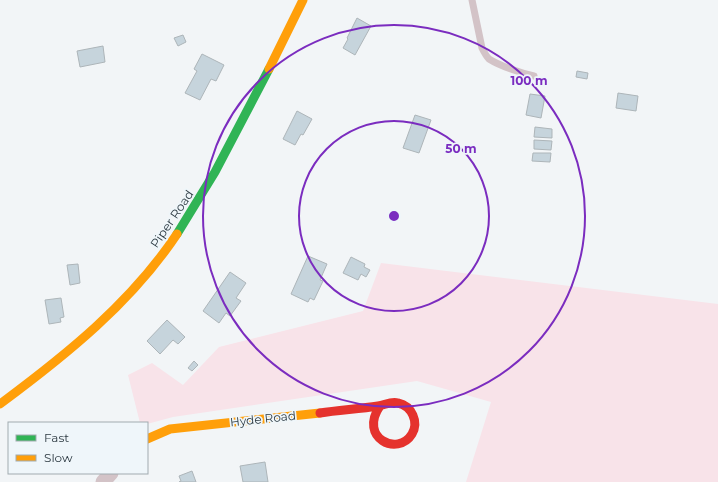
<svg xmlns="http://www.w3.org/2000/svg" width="718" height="482" font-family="Montserrat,sans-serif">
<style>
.green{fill:#f8e3e9}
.building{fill:#c6d4dc;stroke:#adb5b9}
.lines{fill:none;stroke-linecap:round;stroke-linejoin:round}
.lane{stroke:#d3c3c7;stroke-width:7}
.street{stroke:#d3c3c7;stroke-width:15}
.fast{stroke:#30b455;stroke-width:9}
.slow{stroke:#ff9f0a;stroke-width:9}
.jam{stroke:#e5322d;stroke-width:9}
.ring{fill:none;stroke:#7b2cbf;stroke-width:2}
.labels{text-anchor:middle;stroke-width:3.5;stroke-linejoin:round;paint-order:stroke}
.street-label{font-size:12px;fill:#2d3a42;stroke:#eff6fa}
.centre{fill:#7b2cbf;stroke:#eff6fa;stroke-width:2}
.ring-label{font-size:12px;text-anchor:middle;font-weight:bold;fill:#7b2cbf;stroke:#eff6fa;stroke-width:3.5;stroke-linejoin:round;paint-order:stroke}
</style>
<rect width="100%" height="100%" fill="#f2f5f7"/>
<path class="green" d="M 381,263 L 718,304 L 718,482 L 466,482 L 491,402 L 417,381 L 173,417 L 147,424 L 147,423 L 140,423 L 128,375 L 152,363 L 183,385 L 219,347 L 363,311 Z"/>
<path class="building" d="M 357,18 L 371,26 L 355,55 L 343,48 L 348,39 L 347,38 Z
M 183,35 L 186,42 L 178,46 L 174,38 Z
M 103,46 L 105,62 L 80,67 L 77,51 Z
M 202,54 L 224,65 L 216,81 L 211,79 L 200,100 L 185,93 L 197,71 L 194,69 Z
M 577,71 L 588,73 L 587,79 L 576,77 Z
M 618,93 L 638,96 L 636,111 L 616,108 Z
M 530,94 L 545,96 L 541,118 L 526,115 Z
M 297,111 L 312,119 L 303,135 L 301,134 L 295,145 L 283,139 Z
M 415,115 L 431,120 L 419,153 L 403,148 Z
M 535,127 L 552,129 L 552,138 L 534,137 Z
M 534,140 L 552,141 L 551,150 L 534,149 Z
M 533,153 L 551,153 L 550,162 L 532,161 Z
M 308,256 L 327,264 L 320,280 L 323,281 L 314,300 L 310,298 L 308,302 L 291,294 Z
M 351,257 L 365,264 L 364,267 L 370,270 L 366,277 L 361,274 L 358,280 L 343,273 Z
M 78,264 L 80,283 L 70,285 L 67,265 Z
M 230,272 L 246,283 L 236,298 L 241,301 L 230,316 L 226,313 L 219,323 L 203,311 Z
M 61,298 L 64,317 L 60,318 L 61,322 L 49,324 L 45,300 Z
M 167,320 L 185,337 L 178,344 L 173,340 L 160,354 L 147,341 Z
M 194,361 L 198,365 L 192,371 L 188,368 Z
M 265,462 L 268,482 L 243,482 L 240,466 Z
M 192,471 L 196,482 L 179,482 L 181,481 L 179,476 Z"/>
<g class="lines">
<path class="lane" d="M 472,0 L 482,48 C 484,52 486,56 489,59 C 500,66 521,73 534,76"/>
<path class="street" d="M 103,482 L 111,473"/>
<path class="fast" d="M 177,234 L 215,172 L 269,69"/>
<path class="slow" d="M 269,69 L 303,0
M 0,404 C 66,355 131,303 177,234
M 147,439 L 170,429 L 320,413"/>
<path class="jam" d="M 320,413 C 339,410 359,409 378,406 C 385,405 391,401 398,403 C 412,406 419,422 412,434 C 398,457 358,438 380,406"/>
</g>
<g class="ring">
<circle cx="394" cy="216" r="95"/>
<circle cx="394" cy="216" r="191"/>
</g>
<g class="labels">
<g class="street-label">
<text transform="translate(172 219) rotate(-56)" y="4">Piper Road</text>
<text transform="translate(263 419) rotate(-6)" y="4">Hyde Road</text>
</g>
</g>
<circle cx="394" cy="216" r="6" class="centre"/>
<g class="ring-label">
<text x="529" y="85">100 m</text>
<text x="461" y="153">50 m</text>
</g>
<rect x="8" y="422" width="140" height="52" fill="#eff6fa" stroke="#a1abb0"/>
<rect x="16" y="435" width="20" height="6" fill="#30b455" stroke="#a1abb0"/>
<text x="44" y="442" font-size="12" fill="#2d3a42">Fast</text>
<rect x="16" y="455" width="20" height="6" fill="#ff9f0a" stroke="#a1abb0"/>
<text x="44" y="462" font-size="12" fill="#2d3a42">Slow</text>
</svg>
